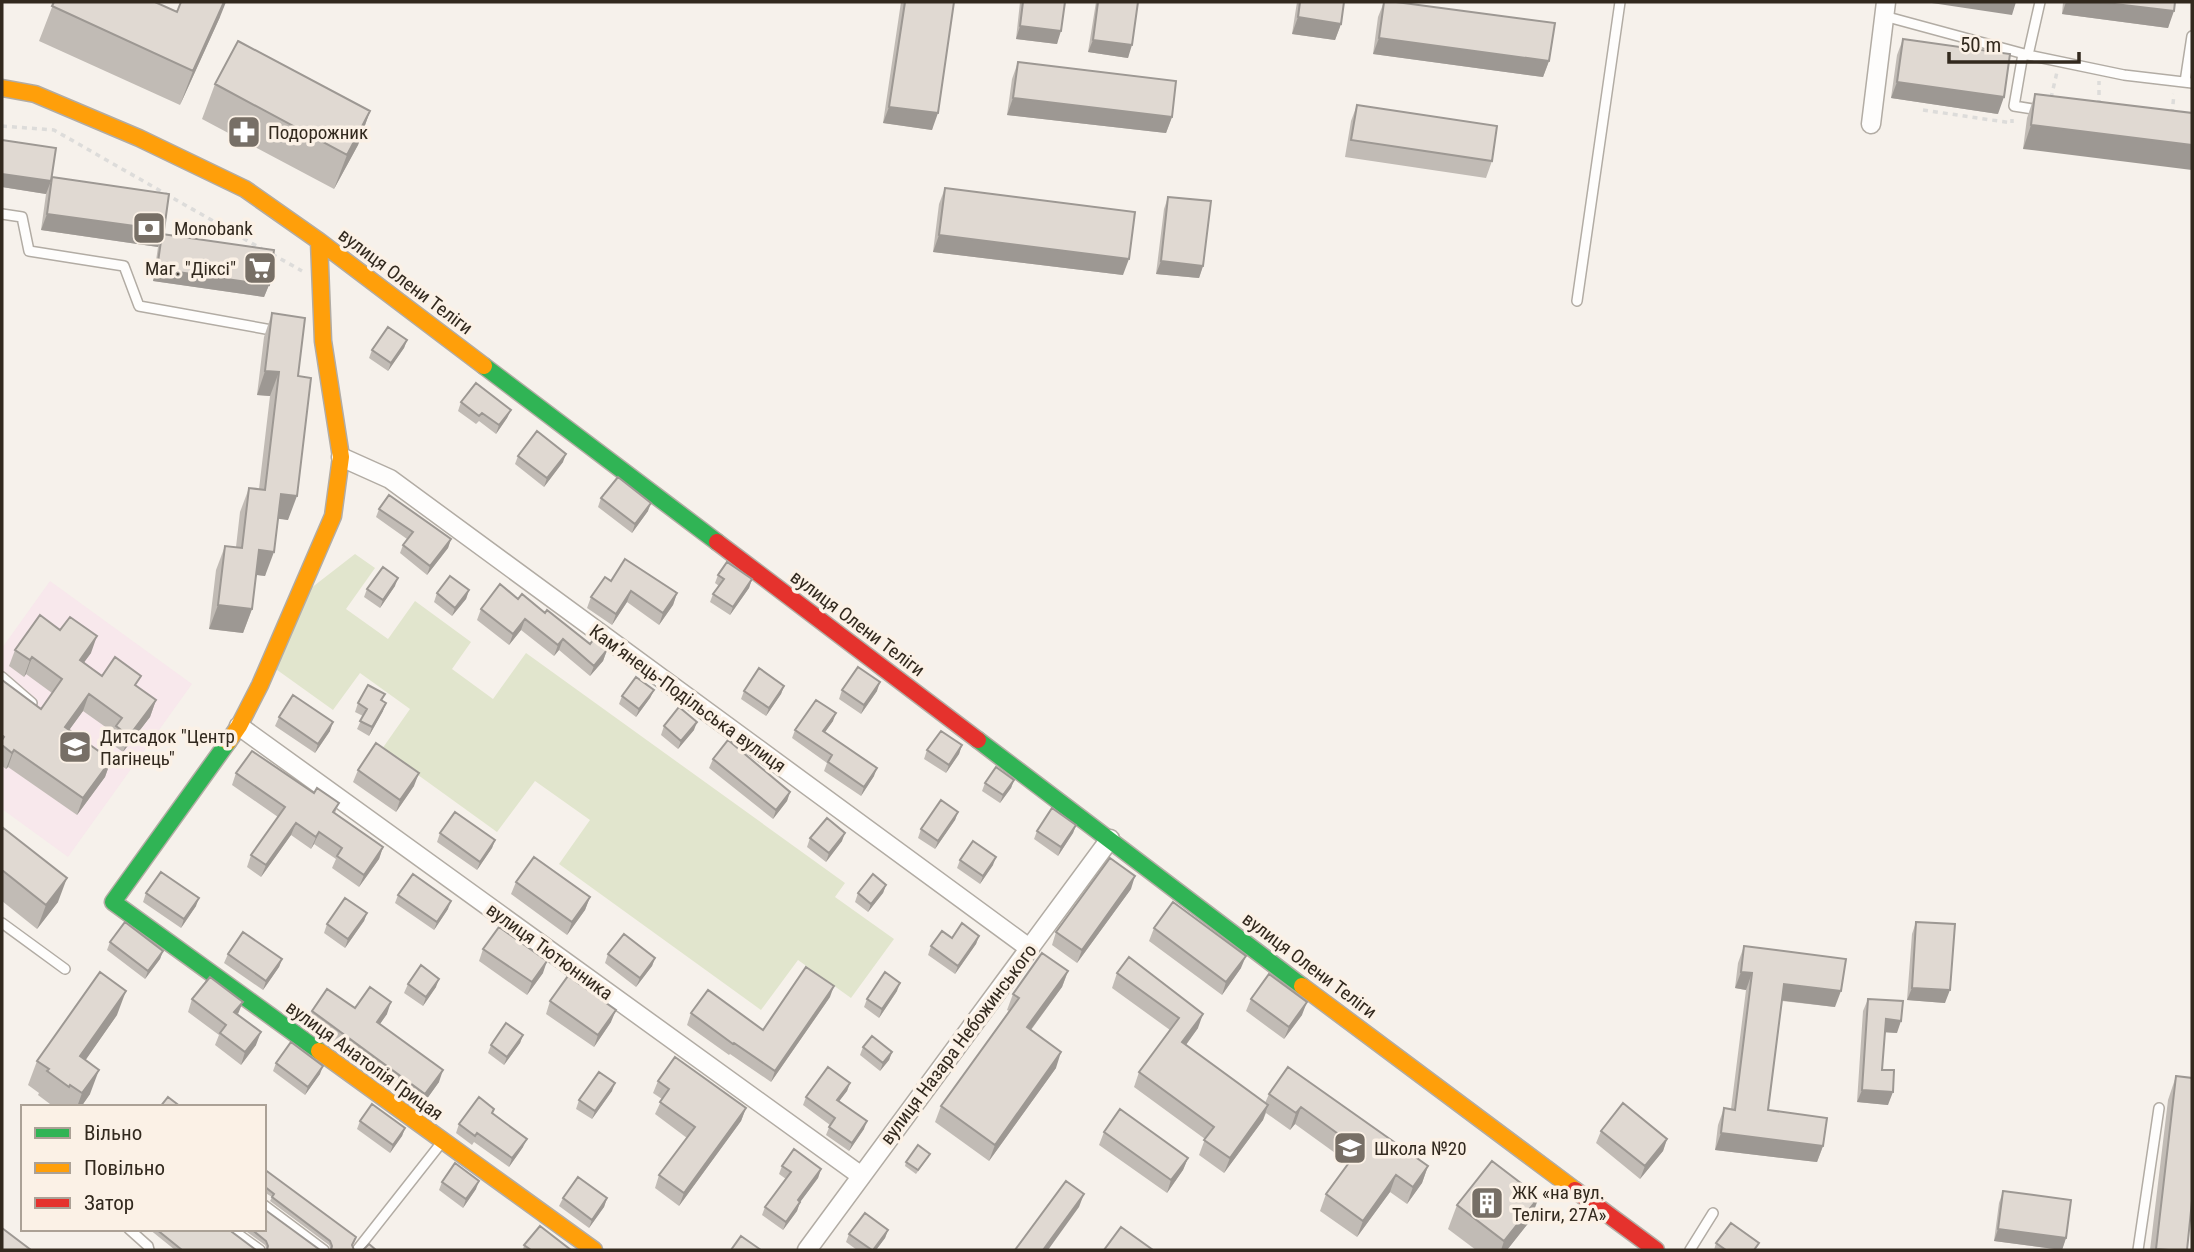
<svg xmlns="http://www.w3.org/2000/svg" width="2194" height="1252" font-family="'Roboto Condensed',sans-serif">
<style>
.education{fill:#f8e8ec}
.green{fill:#e1e5cd}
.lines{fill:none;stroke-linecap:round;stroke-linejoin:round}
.lane-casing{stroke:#b2aca4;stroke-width:12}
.street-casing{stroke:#b2aca4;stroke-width:21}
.fast-casing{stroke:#b2aca4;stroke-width:19}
.slow-casing{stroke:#b2aca4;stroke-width:19}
.jam-casing{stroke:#b2aca4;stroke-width:19}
.path{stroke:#dddcda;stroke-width:3.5;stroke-dasharray:5 5;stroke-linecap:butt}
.lane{stroke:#fefdfc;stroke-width:9}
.street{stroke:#fefdfc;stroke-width:18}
.fast{stroke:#30b455;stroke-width:16}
.slow{stroke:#ff9f0a;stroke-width:16}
.jam{stroke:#e5322d;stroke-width:16}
.wall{fill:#c1bbb5}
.shaded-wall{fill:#9d9893}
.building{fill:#e0d9d2;stroke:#9d9893;stroke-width:2}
.labels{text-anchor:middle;stroke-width:7;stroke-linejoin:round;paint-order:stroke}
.poi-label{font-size:19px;fill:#32291e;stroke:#fbf1e6;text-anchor:start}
.street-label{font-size:19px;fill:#32291e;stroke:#fbf1e6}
</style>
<rect width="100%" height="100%" fill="#f6f1eb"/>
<path class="education" d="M 50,581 L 192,684 L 68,857 L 2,809 L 2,648 Z"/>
<path class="green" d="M 355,554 L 375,568 L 346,609 L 388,639 L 415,601 L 471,642 L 452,669 L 493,699 L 526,653 L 845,883 L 835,897 L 894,939 L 851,998 L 798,960 L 761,1010 L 559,864 L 590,820 L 535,781 L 497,832 L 382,749 L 410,709 L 360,673 L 333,710 L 273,667 L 306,592 Z"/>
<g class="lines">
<defs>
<path id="lane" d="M 1884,16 L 2028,55 L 2124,75 L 2192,83
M 2023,54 L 2014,106 L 2039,110
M 2028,55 L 2040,2
M 2185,82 L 2192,36
M 2,214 L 22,217 L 29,251 L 124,266 L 139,306 L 277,331
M 1577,301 L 1620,2
M 2,677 L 32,703
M 2,923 L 65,969
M 264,1205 L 324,1250
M 129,1229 L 148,1246 L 149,1250
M 231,1229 L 260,1250
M 357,1250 L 442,1142
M 1690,1250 L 1713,1213
M 2138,1250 L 2159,1108"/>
<path id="street" d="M 1871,124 L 1886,2
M 341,457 L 390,479 L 1029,948
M 239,726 L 860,1175
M 807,1250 L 1110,839"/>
<path id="fast" d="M 484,366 L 717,542
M 978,740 L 1302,986
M 228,742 L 113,902 L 319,1051"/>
<path id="slow" d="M 2,88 L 35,94 L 139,138 L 245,189 L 319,241 L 484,366
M 228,742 L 239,726 L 260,685 L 333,516 L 341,457 L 323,341 L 319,241
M 1302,986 L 1575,1190
M 319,1051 L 594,1250"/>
<path id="jam" d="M 717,542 L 978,740
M 1575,1190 L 1656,1250"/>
</defs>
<use href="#lane" class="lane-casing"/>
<use href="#street" class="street-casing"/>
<use href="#fast" class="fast-casing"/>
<use href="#slow" class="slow-casing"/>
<use href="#jam" class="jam-casing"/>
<path class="path" d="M 2051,98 L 2057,72
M 2099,105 L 2099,81
M 1923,110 L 2012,123 L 2012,119
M 2172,114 L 2174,94
M 2,126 L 54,130 L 262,249
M 272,254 L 302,271"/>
<use href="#lane" class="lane"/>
<use href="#street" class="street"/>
<use href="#fast" class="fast"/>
<use href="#slow" class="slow"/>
<use href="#jam" class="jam"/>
</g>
<path class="wall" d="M 54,2 L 177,12 L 220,17 L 180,105 L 39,41 Z
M 901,2 L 954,2 L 932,130 L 883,123 Z
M 1020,2 L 1065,2 L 1057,44 L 1016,39 Z
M 1096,2 L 1138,2 L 1128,58 L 1088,52 Z
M 1297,2 L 1344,2 L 1341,24 L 1335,40 L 1292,34 Z
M 1384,2 L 1549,61 L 1543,77 L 1373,54 L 1378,17 Z
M 2063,2 L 2175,2 L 2168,28 L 2062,14 Z
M 1903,39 L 1998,114 L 1891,98 L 1897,55 Z
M 1018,62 L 1172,117 L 1166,133 L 1007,115 L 1012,79 Z
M 215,84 L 370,111 L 358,145 L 334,189 L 202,119 Z
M 2035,94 L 2192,113 L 2023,149 L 2027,118 Z
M 1357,105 L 1492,161 L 1486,178 L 1345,157 L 1351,121 Z
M 51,181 L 269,285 L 264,297 L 153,281 L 158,247 L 41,230 L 46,194 L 2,187 Z
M 945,188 L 1123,275 L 933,252 L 939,204 Z
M 1168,197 L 1203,266 L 1199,278 L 1156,274 L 1164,209 Z
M 272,313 L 298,376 L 288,520 L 278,518 L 265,576 L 256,575 L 252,609 L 243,633 L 209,629 L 216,570 L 225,546 L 236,547 L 240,512 L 249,488 L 259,489 L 270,396 L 257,395 L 264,337 Z
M 407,340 L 404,348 L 388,371 L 369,358 L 372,350 Z
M 461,402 L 511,410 L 507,418 L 496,434 L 479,421 L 476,424 L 458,411 Z
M 518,456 L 563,462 L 544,487 L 515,464 Z
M 601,498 L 648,511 L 632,533 L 598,507 Z
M 379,509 L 451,539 L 448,548 L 427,575 L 400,553 L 403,545 L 407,539 L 376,517 Z
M 718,575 L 752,579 L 749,588 L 730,615 L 710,602 L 713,594 L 719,586 L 715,583 Z
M 611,581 L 677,593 L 673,605 L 659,625 L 627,602 L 612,625 L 587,608 L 591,597 Z
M 395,586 L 380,608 L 364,597 L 367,589 Z
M 469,590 L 466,599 L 452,616 L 434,602 L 437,593 Z
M 518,599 L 545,613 L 590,644 L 607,650 L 603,661 L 590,676 L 559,650 L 554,656 L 521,630 L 509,645 L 477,620 L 481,609 Z
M 15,650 L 91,653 L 84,662 L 102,676 L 137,687 L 156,700 L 150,717 L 123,752 L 110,743 L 114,733 L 83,711 L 69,730 L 111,760 L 105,777 L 77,815 L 8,767 L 6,769 L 2,766 L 2,680 L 41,709 L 52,693 L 26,674 L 24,677 L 9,666 Z
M 784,686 L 781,694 L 766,716 L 741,699 L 744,691 Z
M 654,690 L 650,698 L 636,717 L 619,704 L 622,696 Z
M 842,690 L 877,691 L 861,714 L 839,699 Z
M 385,694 L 382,701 L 383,711 L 369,736 L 357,729 L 363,716 L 355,712 L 358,703 Z
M 279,717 L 330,731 L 315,753 L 275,726 Z
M 833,721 L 825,732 L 874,776 L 861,796 L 824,771 L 827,763 L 792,738 L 795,730 Z
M 664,726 L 694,730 L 678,749 L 661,735 Z
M 962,745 L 959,754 L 946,773 L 924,759 L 927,750 Z
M 713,759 L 790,792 L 787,801 L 773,819 L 709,768 Z
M 358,770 L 414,786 L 396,812 L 353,782 Z
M 236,773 L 314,793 L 339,803 L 335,813 L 383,847 L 379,859 L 359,887 L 332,868 L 336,859 L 314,844 L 311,849 L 291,835 L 261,877 L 247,867 L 251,855 L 278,817 L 232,785 Z
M 1014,780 L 1011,788 L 1000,803 L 982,791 L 985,783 Z
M 958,812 L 955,820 L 935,849 L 918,838 L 921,829 Z
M 1076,825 L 1073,833 L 1058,856 L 1034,839 L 1037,831 Z
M 2,827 L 58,902 L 37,929 L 2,901 Z
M 440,833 L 495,840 L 492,848 L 477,870 L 437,842 Z
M 810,838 L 842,841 L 826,862 L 807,847 Z
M 960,860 L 993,865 L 980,884 L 957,868 Z
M 516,882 L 590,897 L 585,910 L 567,935 L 511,894 Z
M 886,885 L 883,893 L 868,912 L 855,902 L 858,893 Z
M 1131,889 L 1077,963 L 1052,945 L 1056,932 Z
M 146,893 L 196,906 L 181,928 L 143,902 Z
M 398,895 L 448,909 L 434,930 L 395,903 Z
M 367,913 L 364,921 L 345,948 L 324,933 L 327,924 Z
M 1916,922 L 1945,1003 L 1907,1000 L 1912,934 Z
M 1154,928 L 1241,968 L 1222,995 L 1149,941 Z
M 979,936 L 976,944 L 955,974 L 928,955 L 931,946 L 952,938 Z
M 110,942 L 163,951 L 160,959 L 145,979 L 107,950 Z
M 1744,946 L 1835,1007 L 1782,1001 L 1768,1110 L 1823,1146 L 1817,1162 L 1715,1150 L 1718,1125 L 1724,1108 L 1731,1109 L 1746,990 L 1735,988 L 1738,963 Z
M 483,949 L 543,973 L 527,995 L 479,961 Z
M 228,954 L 282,959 L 279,967 L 263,990 L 224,963 Z
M 608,954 L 655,958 L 652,966 L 636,987 L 605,963 Z
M 1068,971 L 1062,987 L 1031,1030 L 1056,1068 L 989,1161 L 935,1122 L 941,1106 L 1009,1011 L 1007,1010 L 1013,994 Z
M 1117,973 L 1198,1028 L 1186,1045 L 1265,1103 L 1269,1094 L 1288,1067 L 1428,1166 L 1422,1183 L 1407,1204 L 1390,1192 L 1357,1237 L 1320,1211 L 1326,1194 L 1349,1163 L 1295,1124 L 1290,1130 L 1266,1113 L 1263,1120 L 1224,1173 L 1199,1155 L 1205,1139 L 1134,1087 L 1139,1072 L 1170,1030 L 1112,988 Z
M 408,984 L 436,987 L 423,1006 L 404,993 Z
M 897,991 L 879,1018 L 864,1007 L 867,999 Z
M 830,997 L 771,1082 L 730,1054 L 729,1055 L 687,1025 L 691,1013 L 763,1030 Z
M 192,999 L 238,1015 L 256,1045 L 241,1065 L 215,1045 L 219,1035 L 188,1012 Z
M 1251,999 L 1302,1015 L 1284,1039 L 1246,1011 Z
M 1868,999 L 1897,1033 L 1885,1032 L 1882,1070 L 1888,1105 L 1857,1102 L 1863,1011 Z
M 550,1001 L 611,1022 L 594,1047 L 546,1014 Z
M 355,1008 L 387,1014 L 380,1024 L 439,1082 L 421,1107 L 307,1024 L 312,1011 Z
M 117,1015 L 85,1060 L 90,1094 L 81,1107 L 54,1107 L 38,1095 L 39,1093 L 28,1085 L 37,1061 Z
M 523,1035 L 520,1043 L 504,1065 L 488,1053 L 491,1045 Z
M 863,1047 L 892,1052 L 889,1060 L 880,1071 L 860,1055 Z
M 276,1063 L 320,1074 L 305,1095 L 273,1071 Z
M 2176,1076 L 2187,1250 L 2150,1250 L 2168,1100 Z
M 658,1081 L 746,1108 L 741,1121 L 679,1206 L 655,1188 L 659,1175 L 687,1138 L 655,1114 L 662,1099 L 653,1093 Z
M 850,1083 L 847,1091 L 839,1101 L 864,1129 L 849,1151 L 826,1135 L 830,1125 L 803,1105 L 806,1097 Z
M 612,1091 L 592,1119 L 576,1109 L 579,1100 Z
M 493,1114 L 523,1147 L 509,1167 L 474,1142 L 472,1145 L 456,1133 L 459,1124 Z
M 360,1121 L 405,1128 L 402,1136 L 390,1153 L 357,1129 Z
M 1601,1131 L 1667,1139 L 1663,1151 L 1640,1179 L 1596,1143 Z
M 1104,1132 L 1188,1158 L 1183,1170 L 1167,1193 L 1099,1145 Z
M 930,1154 L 928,1158 L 916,1174 L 905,1166 L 906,1162 Z
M 782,1166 L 821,1169 L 818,1178 L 800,1202 L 797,1211 L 783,1230 L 762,1215 L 765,1207 L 786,1179 L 779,1174 Z
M 264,1169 L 355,1241 L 352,1246 L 331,1250 L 329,1245 L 270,1201 L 272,1197 L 264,1192 Z
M 442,1182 L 476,1189 L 463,1208 L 439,1190 Z
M 2003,1191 L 2066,1238 L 2062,1250 L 1994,1241 L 1999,1203 Z
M 563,1198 L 607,1198 L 604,1207 L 589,1228 L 559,1206 Z
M 1457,1205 L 1530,1221 L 1507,1250 L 1476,1250 L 1448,1229 Z
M 149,1229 L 228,1229 L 256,1250 L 175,1250 Z
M 243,1229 L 264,1229 L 320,1250 L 267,1250 L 265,1245 Z
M 888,1230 L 885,1238 L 876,1250 L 857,1250 L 846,1242 L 849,1234 Z
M 1716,1243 L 1757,1250 L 1714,1250 Z
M 524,1245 L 571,1250 L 523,1250 Z"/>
<path class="shaded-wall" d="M 224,2 L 226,2 L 220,17 L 180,105 L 193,71 Z
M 1925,2 L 2016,2 L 2012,15 Z
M 2066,2 L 2098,2 L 2174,11 L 2168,28 L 2062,14 Z
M 1298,17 L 1341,24 L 1335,40 L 1292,34 Z
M 1020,26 L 1061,31 L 1057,44 L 1016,39 Z
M 1379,38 L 1549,61 L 1543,77 L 1373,54 Z
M 1093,40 L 1132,45 L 1128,58 L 1088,52 Z
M 1897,82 L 2004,97 L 1998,114 L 1891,98 Z
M 1013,98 L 1172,117 L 1166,133 L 1007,115 Z
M 889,107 L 938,113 L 932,130 L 883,123 Z
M 370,111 L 358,145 L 334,189 L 347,155 Z
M 2031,125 L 2192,145 L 2192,170 L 2023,149 Z
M 2,174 L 51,181 L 46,194 L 2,187 Z
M 47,214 L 164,230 L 158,247 L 41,230 Z
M 939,235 L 1129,259 L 1123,275 L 933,252 Z
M 1161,261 L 1203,266 L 1199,278 L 1156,274 Z
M 157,269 L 269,285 L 264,297 L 153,281 Z
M 407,340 L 404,348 L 388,371 L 391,363 Z
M 265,371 L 279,372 L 270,396 L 257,395 Z
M 511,410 L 507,418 L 496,434 L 499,425 Z
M 566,454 L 563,462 L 544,487 L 547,478 Z
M 281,494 L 297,496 L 288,520 L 272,518 Z
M 651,503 L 648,511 L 632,533 L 635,524 Z
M 451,539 L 448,548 L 427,575 L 430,566 Z
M 259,550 L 274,552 L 265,576 L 250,574 Z
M 398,578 L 395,586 L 380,608 L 383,600 Z
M 752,579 L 749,588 L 730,615 L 733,607 Z
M 469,590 L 466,599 L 452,616 L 455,608 Z
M 631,591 L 627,602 L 612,625 L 616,614 Z
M 677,593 L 673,605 L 659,625 L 663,613 Z
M 218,605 L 252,609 L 243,633 L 209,629 Z
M 525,619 L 521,630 L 509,645 L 513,634 Z
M 97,636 L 91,653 L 74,676 L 80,660 Z
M 563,639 L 559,650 L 554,656 L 558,645 Z
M 607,650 L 603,661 L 590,676 L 594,666 Z
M 32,657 L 26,674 L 24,677 L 30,660 Z
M 880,682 L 877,691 L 861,714 L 864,705 Z
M 784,686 L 781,694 L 766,716 L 769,708 Z
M 654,690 L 650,698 L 636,717 L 639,709 Z
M 89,694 L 83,711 L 59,744 L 65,727 Z
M 156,700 L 150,717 L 123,752 L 129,736 Z
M 386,703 L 383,711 L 369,736 L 372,727 Z
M 836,713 L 833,721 L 820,739 L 823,731 Z
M 333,722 L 330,731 L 315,753 L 318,744 Z
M 697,722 L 694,730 L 678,749 L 681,741 Z
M 962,745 L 959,754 L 946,773 L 949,765 Z
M 14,750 L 8,767 L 6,769 L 12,753 Z
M 111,760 L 105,777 L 77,815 L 83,798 Z
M 877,768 L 874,776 L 861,796 L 864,787 Z
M 419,773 L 414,786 L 396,812 L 400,800 Z
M 1014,780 L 1011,788 L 1000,803 L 1003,795 Z
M 790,792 L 787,801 L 773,819 L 776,810 Z
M 958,812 L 955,820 L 935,849 L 938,841 Z
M 296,823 L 291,835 L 261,877 L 266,865 Z
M 1076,825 L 1073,833 L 1058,856 L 1061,847 Z
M 319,832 L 314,844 L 311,849 L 316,837 Z
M 845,833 L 842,841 L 826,862 L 829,853 Z
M 495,840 L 492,848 L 477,870 L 480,862 Z
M 383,847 L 379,859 L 359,887 L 364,875 Z
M 996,857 L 993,865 L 980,884 L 983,876 Z
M 1135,876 L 1131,889 L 1077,963 L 1082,950 Z
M 67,878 L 58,902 L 37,929 L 46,905 Z
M 886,885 L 883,893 L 868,912 L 871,904 Z
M 590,897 L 585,910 L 567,935 L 572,922 Z
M 199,898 L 196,906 L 181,928 L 184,919 Z
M 451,901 L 448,909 L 434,930 L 437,922 Z
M 367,913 L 364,921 L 345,948 L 348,939 Z
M 979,936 L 976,944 L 955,974 L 958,966 Z
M 163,951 L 160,959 L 145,979 L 148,971 Z
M 1246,956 L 1241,968 L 1222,995 L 1226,982 Z
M 655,958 L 652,966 L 636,987 L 640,978 Z
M 282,959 L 279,967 L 263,990 L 266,981 Z
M 547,961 L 543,973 L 527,995 L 532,982 Z
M 1068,971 L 1062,987 L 1021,1043 L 1027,1027 Z
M 1741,972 L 1752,973 L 1746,990 L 1735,988 Z
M 439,979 L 436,987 L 423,1006 L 426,997 Z
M 900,983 L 897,991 L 879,1018 L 882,1009 Z
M 1784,984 L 1841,991 L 1835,1007 L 1778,1000 Z
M 834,986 L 830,997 L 771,1082 L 775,1071 Z
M 1912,988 L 1950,990 L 1945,1003 L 1907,1000 Z
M 126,991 L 117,1015 L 71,1081 L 80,1056 Z
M 243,1002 L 238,1014 L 234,1012 Z
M 391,1002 L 387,1014 L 372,1035 L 377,1022 Z
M 1307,1002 L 1302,1015 L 1284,1039 L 1289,1027 Z
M 616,1010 L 611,1022 L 594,1047 L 598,1035 Z
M 1203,1014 L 1198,1028 L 1177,1057 L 1182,1042 Z
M 1886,1019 L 1901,1021 L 1897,1033 L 1881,1032 Z
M 261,1032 L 256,1045 L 241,1065 L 245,1052 Z
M 523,1035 L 520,1043 L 504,1065 L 507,1057 Z
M 892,1052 L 889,1060 L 880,1071 L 883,1063 Z
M 1061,1052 L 1056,1068 L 989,1161 L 995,1145 Z
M 323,1066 L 320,1074 L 305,1095 L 308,1087 Z
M 99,1070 L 90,1094 L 81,1107 L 77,1107 L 82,1093 Z
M 443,1070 L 439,1082 L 421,1107 L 425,1094 Z
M 615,1083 L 612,1091 L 592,1119 L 595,1111 Z
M 850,1083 L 847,1091 L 834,1108 L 837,1100 Z
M 1862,1090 L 1893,1092 L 1888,1105 L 1857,1102 Z
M 1268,1105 L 1263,1120 L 1224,1173 L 1230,1158 Z
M 1301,1107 L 1295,1124 L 1290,1130 L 1296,1113 Z
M 746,1108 L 741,1121 L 679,1206 L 684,1193 Z
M 867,1121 L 864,1129 L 849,1151 L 852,1143 Z
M 405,1128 L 402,1136 L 390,1153 L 393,1145 Z
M 1721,1133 L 1823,1146 L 1817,1162 L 1715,1150 Z
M 527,1139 L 523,1147 L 509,1167 L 512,1158 Z
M 1667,1139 L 1663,1151 L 1640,1179 L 1645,1166 Z
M 1188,1158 L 1183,1170 L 1167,1193 L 1171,1180 Z
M 1428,1166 L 1422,1183 L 1407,1204 L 1413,1187 Z
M 821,1169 L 818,1178 L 795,1209 L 798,1200 Z
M 1396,1175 L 1390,1192 L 1357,1237 L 1363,1221 Z
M 479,1181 L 476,1189 L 463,1208 L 466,1199 Z
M 1084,1194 L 1079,1207 L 1048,1250 L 1043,1250 Z
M 1539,1197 L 1530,1221 L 1507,1250 L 1501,1250 L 1504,1241 Z
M 607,1198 L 604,1207 L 589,1228 L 592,1220 Z
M 800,1202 L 797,1211 L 783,1230 L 786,1222 Z
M 1998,1229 L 2066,1238 L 2062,1250 L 1994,1241 Z
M 888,1230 L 885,1238 L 876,1250 L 873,1250 Z"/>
<path class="building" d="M 54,2 L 155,2 L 177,12 L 181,2 L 224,2 L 193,71 L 52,6 Z
M 905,2 L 954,2 L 938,113 L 889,107 Z
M 1023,2 L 1065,2 L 1061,31 L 1020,26 Z
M 1098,2 L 1138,2 L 1132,45 L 1093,40 Z
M 1300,2 L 1344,2 L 1341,24 L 1298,17 Z
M 1384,2 L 1396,2 L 1555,23 L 1549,61 L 1379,38 Z
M 2098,2 L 2175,2 L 2174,11 Z
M 1903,39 L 2010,54 L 2004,97 L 1897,82 Z
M 238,41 L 370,111 L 347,155 L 215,84 Z
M 1018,62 L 1176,81 L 1172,117 L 1013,98 Z
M 2035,94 L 2192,113 L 2192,145 L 2031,125 Z
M 1357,105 L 1497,126 L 1492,161 L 1351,140 Z
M 2,140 L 56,148 L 51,181 L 2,174 Z
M 52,177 L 169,194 L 164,230 L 47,214 Z
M 945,188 L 1135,212 L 1129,259 L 939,235 Z
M 1168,197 L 1211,201 L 1203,266 L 1161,261 Z
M 162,234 L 274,250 L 269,285 L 157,269 Z
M 272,313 L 305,318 L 298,376 L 311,378 L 297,496 L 281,494 L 274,552 L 259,550 L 252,609 L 218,605 L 225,546 L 242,548 L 249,488 L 265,490 L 279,372 L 265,371 Z
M 388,327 L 407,340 L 391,363 L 372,350 Z
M 476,383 L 511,410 L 499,425 L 482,413 L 479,416 L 461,402 Z
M 537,431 L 566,454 L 547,478 L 518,456 Z
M 618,477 L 651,503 L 635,524 L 601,498 Z
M 389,495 L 451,539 L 430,566 L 403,545 L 413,532 L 379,509 Z
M 625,559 L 677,593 L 663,613 L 631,591 L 616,614 L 591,597 L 605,577 L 611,581 Z
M 727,562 L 752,579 L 733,607 L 713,594 L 724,579 L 718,575 Z
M 383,567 L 398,578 L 383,600 L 367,589 Z
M 450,576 L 469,590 L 455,608 L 437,593 Z
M 500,584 L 518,599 L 522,594 L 545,613 L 547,610 L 590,644 L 594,639 L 607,650 L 594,666 L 563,639 L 558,645 L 525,619 L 513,634 L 481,609 Z
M 40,615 L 60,630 L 70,617 L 97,636 L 80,660 L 102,676 L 115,657 L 141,676 L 135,685 L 156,700 L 129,736 L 116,726 L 122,718 L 89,694 L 65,727 L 111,760 L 83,798 L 14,750 L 12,753 L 2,745 L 2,740 L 4,737 L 2,735 L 2,680 L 41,709 L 62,679 L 32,657 L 30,660 L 15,650 Z
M 858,667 L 880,682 L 864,705 L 842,690 Z
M 759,668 L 784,686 L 769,708 L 744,691 Z
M 636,677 L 654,690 L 639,709 L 622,696 Z
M 368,685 L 385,694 L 381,700 L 386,703 L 372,727 L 360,721 L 367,709 L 358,703 Z
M 293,695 L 333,722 L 318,744 L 279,717 Z
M 816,700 L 836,713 L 823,731 L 877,768 L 864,787 L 828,762 L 832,755 L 795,730 Z
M 679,707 L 697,722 L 681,741 L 664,726 Z
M 941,731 L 962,745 L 949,765 L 927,750 Z
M 728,740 L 790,792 L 776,810 L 713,759 Z
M 376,743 L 419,773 L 400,800 L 358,770 Z
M 252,751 L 314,793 L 317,788 L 339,803 L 333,812 L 383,847 L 364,875 L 337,856 L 342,848 L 319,832 L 316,837 L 296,823 L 266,865 L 251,855 L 285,807 L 236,773 Z
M 996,767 L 1014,780 L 1003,795 L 985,783 Z
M 941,800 L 958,812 L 938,841 L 921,829 Z
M 1052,808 L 1076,825 L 1061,847 L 1037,831 Z
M 455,812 L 495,840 L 480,862 L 440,833 Z
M 827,818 L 845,833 L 829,853 L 810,838 Z
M 2,827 L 67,878 L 46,905 L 2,870 Z
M 973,841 L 996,857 L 983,876 L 960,860 Z
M 534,857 L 590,897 L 572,922 L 516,882 Z
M 1110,858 L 1135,876 L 1082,950 L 1056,932 Z
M 161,872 L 199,898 L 184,919 L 146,893 Z
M 413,874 L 451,901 L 437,922 L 398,895 Z
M 873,874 L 886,885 L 871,904 L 858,893 Z
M 345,898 L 367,913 L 348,939 L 327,924 Z
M 1173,902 L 1246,956 L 1226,982 L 1154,928 Z
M 125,922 L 163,951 L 148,971 L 110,942 Z
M 1916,922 L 1955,924 L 1950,990 L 1912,988 Z
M 962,923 L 979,936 L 958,966 L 931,946 L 942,931 L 952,938 Z
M 499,927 L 547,961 L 532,982 L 483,949 Z
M 243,932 L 282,959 L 266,981 L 228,954 Z
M 624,934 L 655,958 L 640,978 L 608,954 Z
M 1744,946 L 1846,959 L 1841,991 L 1784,984 L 1768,1110 L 1827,1118 L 1823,1146 L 1721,1133 L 1724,1108 L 1735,1110 L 1752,973 L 1741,972 Z
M 1042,953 L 1068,971 L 1027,1027 L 1061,1052 L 995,1145 L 941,1106 L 1019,998 L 1013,994 Z
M 1129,957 L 1203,1014 L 1182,1042 L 1268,1105 L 1230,1158 L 1204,1140 L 1214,1127 L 1139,1072 L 1179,1018 L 1117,973 Z
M 421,965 L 439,979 L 426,997 L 408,984 Z
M 806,967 L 834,986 L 775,1071 L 734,1043 L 733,1044 L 691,1013 L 708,990 L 763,1030 Z
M 100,972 L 126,991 L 80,1056 L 99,1070 L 82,1093 L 70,1085 L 69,1087 L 47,1071 L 49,1069 L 37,1061 Z
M 885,972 L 900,983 L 882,1009 L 867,999 Z
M 1269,974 L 1307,1002 L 1289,1027 L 1251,999 Z
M 568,976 L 616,1010 L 598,1035 L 550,1001 Z
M 210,977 L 243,1002 L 234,1012 L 261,1032 L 245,1052 L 220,1033 L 226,1025 L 192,999 Z
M 370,987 L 391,1002 L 377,1022 L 443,1070 L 425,1094 L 312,1011 L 327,989 L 355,1008 Z
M 1868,999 L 1903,1001 L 1901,1021 L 1886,1019 L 1882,1070 L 1894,1070 L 1893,1092 L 1862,1090 Z
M 506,1023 L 523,1035 L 507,1057 L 491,1045 Z
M 872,1036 L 892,1052 L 883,1063 L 863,1047 Z
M 291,1042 L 323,1066 L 308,1087 L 276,1063 Z
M 675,1057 L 746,1108 L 684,1193 L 659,1175 L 695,1127 L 660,1102 L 669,1089 L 658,1081 Z
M 828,1067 L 850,1083 L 837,1100 L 867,1121 L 852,1143 L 829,1127 L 835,1118 L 806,1097 Z
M 1288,1067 L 1428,1166 L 1413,1187 L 1396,1175 L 1363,1221 L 1326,1194 L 1359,1149 L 1301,1107 L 1296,1113 L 1269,1094 Z
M 599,1072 L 615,1083 L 595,1111 L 579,1100 Z
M 2176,1076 L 2192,1078 L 2192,1201 L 2187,1250 L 2169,1250 L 2156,1249 Z
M 168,1097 L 181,1107 L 160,1107 Z
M 479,1097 L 494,1109 L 492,1113 L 527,1139 L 512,1158 L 477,1133 L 475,1136 L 459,1124 Z
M 1623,1103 L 1667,1139 L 1645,1166 L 1601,1131 Z
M 372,1104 L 405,1128 L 393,1145 L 360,1121 Z
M 1120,1109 L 1188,1158 L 1171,1180 L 1104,1132 Z
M 918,1145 L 930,1154 L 918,1170 L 906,1162 Z
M 794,1149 L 821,1169 L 798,1200 L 800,1202 L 786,1222 L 765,1207 L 791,1172 L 782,1166 Z
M 1492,1161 L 1539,1197 L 1504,1241 L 1457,1205 Z
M 455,1163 L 479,1181 L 466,1199 L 442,1182 Z
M 264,1169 L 356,1237 L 352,1245 L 354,1250 L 331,1250 L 332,1246 L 330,1241 L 272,1197 L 274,1194 L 264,1186 Z
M 578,1177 L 607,1198 L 592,1220 L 563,1198 Z
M 1066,1181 L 1084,1194 L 1043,1250 L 1015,1250 Z
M 2003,1191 L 2071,1200 L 2066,1238 L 1998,1229 Z
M 264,1209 L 320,1250 L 267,1250 L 268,1246 L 266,1241 L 251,1229 L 264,1229 Z
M 865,1213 L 888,1230 L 873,1250 L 872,1250 L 849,1234 Z
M 1731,1223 L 1759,1243 L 1754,1250 L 1726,1250 L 1716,1243 Z
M 540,1226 L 571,1250 L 531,1250 L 524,1245 Z
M 1121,1227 L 1153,1250 L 1104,1250 Z
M 2,1228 L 31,1250 L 2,1250 Z
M 156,1229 L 228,1229 L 256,1250 L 182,1250 Z
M 741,1236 L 761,1250 L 731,1250 Z
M 369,1244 L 376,1250 L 363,1250 Z"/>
<defs>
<symbol id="pharmacy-square" viewBox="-11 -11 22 22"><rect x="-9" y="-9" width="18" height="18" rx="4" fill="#776f66" stroke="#fbf1e6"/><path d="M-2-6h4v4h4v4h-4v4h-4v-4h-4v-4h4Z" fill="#fff"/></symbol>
<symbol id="bank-square" viewBox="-11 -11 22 22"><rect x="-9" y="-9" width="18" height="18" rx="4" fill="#776f66" stroke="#fbf1e6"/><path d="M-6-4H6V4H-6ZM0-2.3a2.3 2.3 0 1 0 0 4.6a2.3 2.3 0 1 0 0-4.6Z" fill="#fff"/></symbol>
<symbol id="supermarket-square" viewBox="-11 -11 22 22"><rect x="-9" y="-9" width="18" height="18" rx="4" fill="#776f66" stroke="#fbf1e6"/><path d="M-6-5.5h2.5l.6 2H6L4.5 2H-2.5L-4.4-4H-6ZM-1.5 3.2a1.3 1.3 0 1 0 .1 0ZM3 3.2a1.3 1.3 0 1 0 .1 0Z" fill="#fff"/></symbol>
<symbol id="school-square" viewBox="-11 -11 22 22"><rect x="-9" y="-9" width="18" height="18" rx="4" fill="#776f66" stroke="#fbf1e6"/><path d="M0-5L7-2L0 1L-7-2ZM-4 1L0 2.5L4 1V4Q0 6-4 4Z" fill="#fff"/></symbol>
<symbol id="building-square" viewBox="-11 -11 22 22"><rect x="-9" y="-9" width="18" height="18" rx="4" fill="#776f66" stroke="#fbf1e6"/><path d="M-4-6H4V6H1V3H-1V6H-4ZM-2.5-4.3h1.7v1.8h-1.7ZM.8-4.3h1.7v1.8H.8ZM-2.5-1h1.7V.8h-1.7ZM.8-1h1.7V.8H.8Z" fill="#fff"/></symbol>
</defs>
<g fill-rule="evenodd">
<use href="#pharmacy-square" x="225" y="113" width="38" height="38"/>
<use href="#bank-square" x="130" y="209" width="38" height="38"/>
<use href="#supermarket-square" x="241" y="249" width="38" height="38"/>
<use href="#school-square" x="56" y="728" width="38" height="38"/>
<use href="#school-square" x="1331" y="1129" width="38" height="38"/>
<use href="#building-square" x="1468" y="1184" width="38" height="38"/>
</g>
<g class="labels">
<g class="poi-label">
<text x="268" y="139">Подорожник</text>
<text x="174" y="235">Monobank</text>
<text x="236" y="275" text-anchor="end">Маг. "Діксі"</text>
<text x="100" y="743">Дитсадок "Центр<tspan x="100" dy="22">Пагінець"</tspan></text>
<text x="1374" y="1155">Школа №20</text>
<text x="1512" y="1199">ЖК «на вул.<tspan x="1512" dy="22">Теліги, 27А»</tspan></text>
</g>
<g class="street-label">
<text transform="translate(406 281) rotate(37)" y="7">вулиця Олени Теліги</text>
<text transform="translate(858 623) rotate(37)" y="7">вулиця Олени Теліги</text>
<text transform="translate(688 698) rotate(36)" y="7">Камʼянець-Подільська вулиця</text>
<text transform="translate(550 951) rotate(36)" y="7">вулиця Тютюнника</text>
<text transform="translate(1310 965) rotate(37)" y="7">вулиця Олени Теліги</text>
<text transform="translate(958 1044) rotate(-53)" y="7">вулиця Назара Небожинського</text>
<text transform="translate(365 1060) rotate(36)" y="7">вулиця Анатолія Грицая</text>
</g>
</g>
<rect width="2194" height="1252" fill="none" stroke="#32291e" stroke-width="7"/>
<rect x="21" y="1105" width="245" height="126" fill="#fbf1e6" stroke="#aba196" stroke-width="2"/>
<rect x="35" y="1128" width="35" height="10" fill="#30b455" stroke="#aba196" stroke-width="2"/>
<text x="84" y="1140" font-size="21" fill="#32291e">Вільно</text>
<rect x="35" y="1163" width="35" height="10" fill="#ff9f0a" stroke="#aba196" stroke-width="2"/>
<text x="84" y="1175" font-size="21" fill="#32291e">Повільно</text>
<rect x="35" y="1198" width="35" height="10" fill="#e5322d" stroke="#aba196" stroke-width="2"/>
<text x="84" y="1210" font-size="21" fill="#32291e">Затор</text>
<path d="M1949 52v10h130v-10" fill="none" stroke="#32291e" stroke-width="3.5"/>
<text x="1960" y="52" font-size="21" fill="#32291e" stroke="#fbf1e6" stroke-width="5" paint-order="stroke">50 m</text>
</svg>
